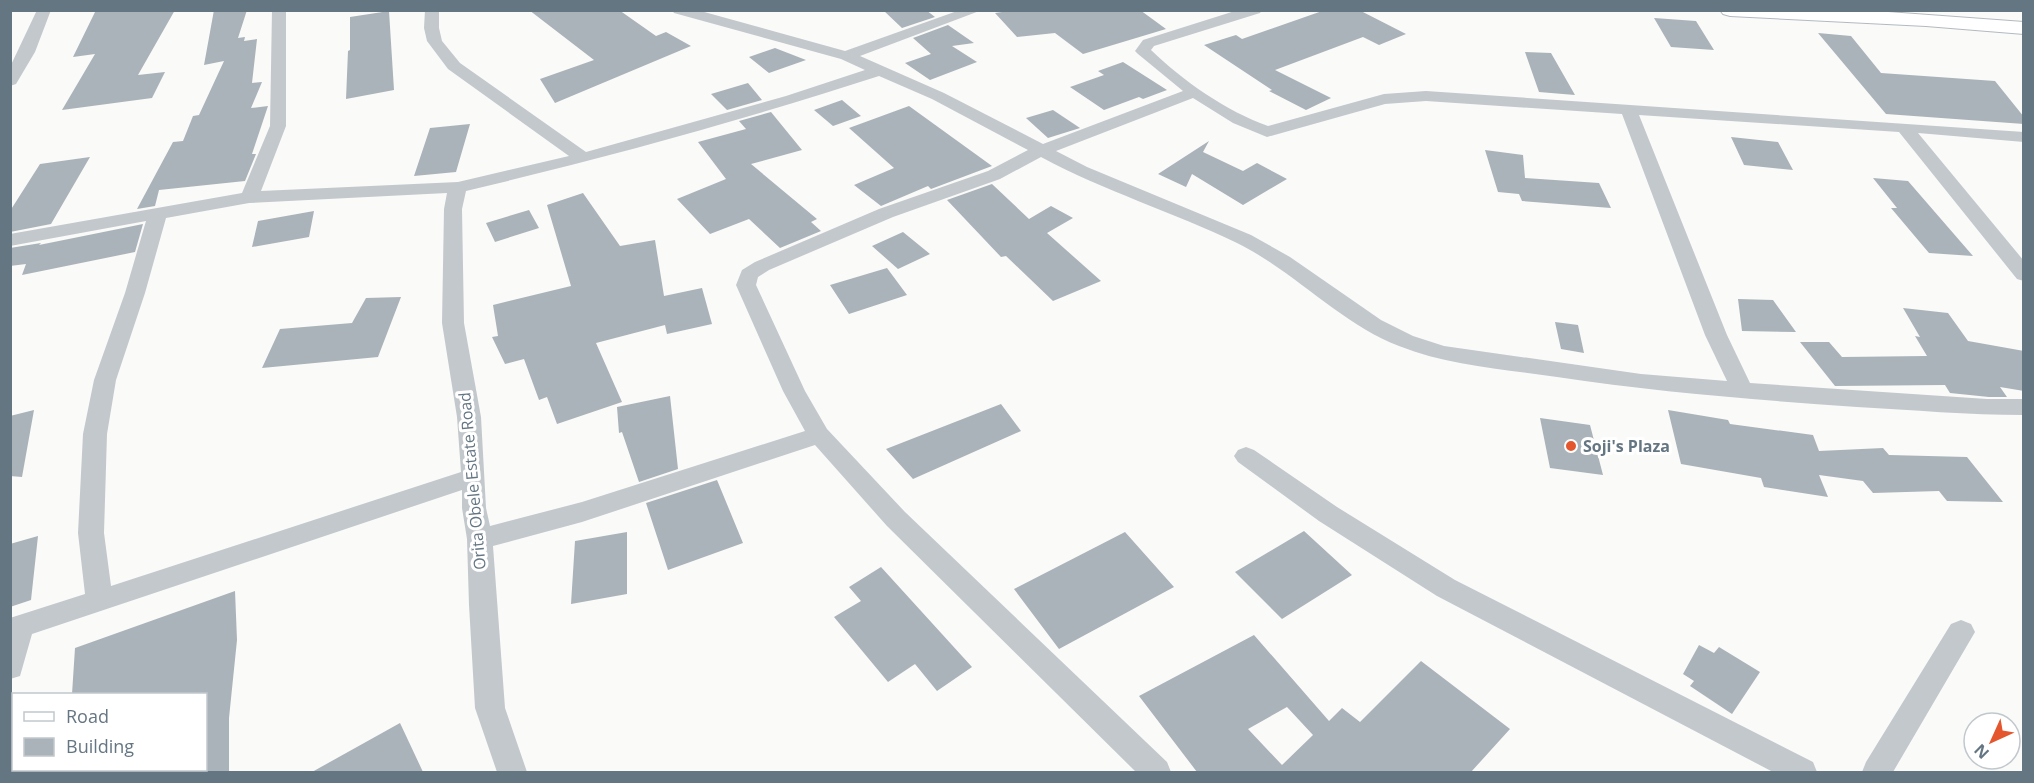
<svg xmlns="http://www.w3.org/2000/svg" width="2034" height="783" font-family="'Open Sans',sans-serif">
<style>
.building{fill:#aab3b9;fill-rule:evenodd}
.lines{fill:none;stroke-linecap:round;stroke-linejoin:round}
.secondary-casing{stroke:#b3babf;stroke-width:2}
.street{fill:#c3c8cc;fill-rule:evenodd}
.secondary{fill:#fff;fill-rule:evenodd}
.poi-dot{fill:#e4572e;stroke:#fff;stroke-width:2}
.labels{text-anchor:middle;stroke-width:6;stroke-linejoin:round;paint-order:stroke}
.poi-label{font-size:16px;font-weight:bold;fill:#657683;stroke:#fff;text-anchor:start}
.street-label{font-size:16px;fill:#657683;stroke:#fff}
</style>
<rect width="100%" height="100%" fill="#fafaf8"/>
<path class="building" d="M 96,10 L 175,10 L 138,75 L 165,72 L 152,98 L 62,110 L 95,54 L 73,57 Z
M 214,10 L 247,10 L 238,38 L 245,37 L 244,41 L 257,39 L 252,83 L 262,82 L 251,108 L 268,106 L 252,154 L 256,154 L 245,181 L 159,190 L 155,206 L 137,209 L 173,142 L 183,141 L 193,116 L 199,115 L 224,61 L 204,65 Z
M 529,10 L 619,10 L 656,36 L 666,32 L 691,46 L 555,103 L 540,79 L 594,60 Z
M 883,10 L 926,10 L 935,17 L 902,28 Z
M 1016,10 L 1140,10 L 1166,29 L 1083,54 L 1055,33 L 1017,37 L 995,13 Z
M 1325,10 L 1359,10 L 1406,34 L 1379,45 L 1363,37 L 1275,70 L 1331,98 L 1306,110 L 1269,91 L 1272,90 L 1204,45 L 1236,35 L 1242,39 Z
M 389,11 L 394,90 L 346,99 L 348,51 L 350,50 L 350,17 Z
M 1654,18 L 1696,21 L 1714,50 L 1671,47 Z
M 948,25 L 974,43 L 952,46 L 977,62 L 930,80 L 905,63 L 931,54 L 913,38 Z
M 1818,33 L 1851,36 L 1881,73 L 1995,81 L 2024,117 L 2024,124 L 1886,114 Z
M 775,48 L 806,60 L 769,73 L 749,57 Z
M 1525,52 L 1551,53 L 1575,95 L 1539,92 Z
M 1123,62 L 1167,90 L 1143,99 L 1139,97 L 1104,110 L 1070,87 L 1104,75 L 1098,71 Z
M 748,83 L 762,100 L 727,110 L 711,94 Z
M 842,100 L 861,116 L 833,126 L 814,110 Z
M 909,106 L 992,166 L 931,189 L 928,186 L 881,206 L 854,185 L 894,168 L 849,128 Z
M 1053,110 L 1080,128 L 1048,138 L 1026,118 Z
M 771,112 L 802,150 L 751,164 L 817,219 L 811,222 L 821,231 L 780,248 L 749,219 L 710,234 L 677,199 L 726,179 L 698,142 L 746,129 L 739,121 Z
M 470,124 L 456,172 L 414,176 L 430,128 Z
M 1731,137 L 1778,142 L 1793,170 L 1744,165 Z
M 1209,141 L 1203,152 L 1243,171 L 1257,163 L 1287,179 L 1243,205 L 1192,174 L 1186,187 L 1158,174 Z
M 1485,150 L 1523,155 L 1525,178 L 1599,183 L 1611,208 L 1522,201 L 1519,194 L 1498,192 Z
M 90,157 L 51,224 L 10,232 L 10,211 L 40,164 Z
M 1873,178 L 1908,181 L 1973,256 L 1929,253 L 1891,208 L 1897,208 Z
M 992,184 L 1029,219 L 1051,206 L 1073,218 L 1047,233 L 1101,281 L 1053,301 L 1006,256 L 1001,257 L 947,200 Z
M 583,193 L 620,246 L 655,240 L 664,296 L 702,288 L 712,324 L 667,334 L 665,325 L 596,343 L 622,402 L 557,424 L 547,397 L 539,400 L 524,359 L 505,364 L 492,337 L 498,336 L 493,305 L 571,286 L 547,205 Z
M 529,210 L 539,228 L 495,242 L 486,223 Z
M 314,211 L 309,237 L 252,247 L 258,221 Z
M 143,224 L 135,252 L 22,275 L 26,264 L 10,266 L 10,248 L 41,243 L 39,245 Z
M 903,232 L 930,254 L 898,269 L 872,246 Z
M 887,268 L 907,295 L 849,314 L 830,285 Z
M 401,297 L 378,357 L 262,368 L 280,329 L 352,323 L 366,298 Z
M 1738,299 L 1773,300 L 1796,332 L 1742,331 Z
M 1903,308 L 1948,313 L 1968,341 L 2024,351 L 2024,391 L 2000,387 L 2007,397 L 1989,397 L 1950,393 L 1945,385 L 1835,386 L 1800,342 L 1829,342 L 1842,357 L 1927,356 L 1915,336 L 1920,337 Z
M 1555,322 L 1578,325 L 1584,353 L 1561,349 Z
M 670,396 L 678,469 L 639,482 L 622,432 L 619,433 L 617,407 Z
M 1001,404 L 1021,431 L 913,479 L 886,449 Z
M 34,410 L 22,477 L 10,476 L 10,416 Z
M 1668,410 L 1728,420 L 1730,424 L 1813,435 L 1819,451 L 1883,448 L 1889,455 L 1967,457 L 2003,502 L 1947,501 L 1939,491 L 1873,493 L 1863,481 L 1819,475 L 1828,497 L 1764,487 L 1761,478 L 1681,464 Z
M 1540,418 L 1590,425 L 1603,475 L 1550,468 Z
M 717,480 L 743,543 L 668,570 L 646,503 Z
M 1304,531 L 1352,575 L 1282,619 L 1235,572 Z
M 627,532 L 627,594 L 571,604 L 575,541 Z
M 1125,532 L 1174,587 L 1059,649 L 1014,589 Z
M 38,536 L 31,600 L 10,607 L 10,544 Z
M 881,567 L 972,667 L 937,691 L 915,664 L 888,682 L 834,617 L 861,601 L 849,587 Z
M 235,591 L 237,640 L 229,718 L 229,772 L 206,772 L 206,694 L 72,694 L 75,648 Z
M 1254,635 L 1329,721 L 1342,708 L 1360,722 L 1421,661 L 1510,729 L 1471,772 L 1197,772 L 1139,696 ZM 1287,707 L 1313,735 L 1282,765 L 1248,729 Z
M 1699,645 L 1714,653 L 1719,647 L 1760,672 L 1732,714 L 1690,686 L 1694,681 L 1683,674 Z
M 400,723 L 423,772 L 312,772 Z"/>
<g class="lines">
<defs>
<path id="secondary" d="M 1720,10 L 1861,10 L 2024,22 L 2024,34 L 1926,26 L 1730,16 L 1723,14 Z"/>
</defs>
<use href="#secondary" class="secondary-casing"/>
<path class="street" d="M 37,10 L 51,10 L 35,52 L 16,84 L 10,86 L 10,67 Z
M 272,10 L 286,10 L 286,126 L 261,191 L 458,182 L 569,156 L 448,69 L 427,41 L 424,28 L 425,10 L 439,10 L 439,28 L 442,41 L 460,63 L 586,152 L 786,96 L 865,70 L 841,59 L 674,13 L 672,10 L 697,10 L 845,51 L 960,10 L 982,10 L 860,56 L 944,93 L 1043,144 L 1183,91 L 1138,54 L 1135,51 L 1143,40 L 1238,10 L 1262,10 L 1260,13 L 1154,46 L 1151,50 C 1183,81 1226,111 1268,126 L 1384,94 L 1426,91 L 2024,132 L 2024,142 L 1918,133 L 2024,261 L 2024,281 L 2017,279 L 1899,132 L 1639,115 L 1727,335 L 1750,383 L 1987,399 L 2024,399 L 2024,415 C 1968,415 1913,410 1857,407 C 1757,400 1657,392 1557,377 C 1504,369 1449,366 1399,346 C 1341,324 1294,271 1237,243 C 1173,212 1104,191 1041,157 L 1000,179 L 893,217 L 769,270 L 758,277 L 756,285 L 805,391 L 827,429 L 905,512 L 1167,762 L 1171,772 L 1136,772 L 887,526 L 815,445 L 582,522 L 493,546 L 505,708 L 527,772 L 497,772 L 475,708 L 469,605 L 467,539 L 462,508 L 462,490 L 32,634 L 20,676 L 10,679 L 10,618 L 85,594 L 78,533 L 83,434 L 94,380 L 125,293 L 146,221 L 10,246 L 10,234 L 242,193 L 270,126 ZM 879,76 L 932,99 L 1028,150 L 988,171 L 879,209 L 755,262 L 742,270 L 736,285 L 783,391 L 805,431 L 582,502 L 490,526 L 486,508 L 481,417 L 464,323 L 462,209 L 466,191 C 605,158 743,120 879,76 ZM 1193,98 L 1233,123 L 1267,137 L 1385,104 L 1426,101 L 1622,114 L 1705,335 L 1727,381 L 1641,374 L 1444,346 L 1413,336 L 1381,320 L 1290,257 L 1251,235 L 1087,167 L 1056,151 ZM 447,193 L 444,209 L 442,323 L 457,417 L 461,472 L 111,586 L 104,533 L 107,434 L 116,380 L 145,293 L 166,218 L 249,203 Z
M 1246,447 L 1254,450 L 1337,507 L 1455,580 L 1813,762 L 1817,772 L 1773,772 L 1437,596 L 1319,521 L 1238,462 L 1234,456 L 1238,450 Z
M 1961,620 L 1971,624 L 1975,632 L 1893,772 L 1862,772 L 1866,762 L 1951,624 Z"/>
<use href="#secondary" class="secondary"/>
</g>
<circle class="poi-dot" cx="1571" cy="446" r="6"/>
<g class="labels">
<g class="poi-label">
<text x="1583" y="452">Soji's Plaza</text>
</g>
<g class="street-label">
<text transform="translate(472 481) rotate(-95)" y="6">Orita Obele Estate Road</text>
</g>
</g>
<rect width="2034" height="783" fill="none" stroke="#657683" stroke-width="24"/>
<rect x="12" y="693" width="195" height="78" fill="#ffffff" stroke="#c1c8cd" stroke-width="1.5"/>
<rect x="24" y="712" width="30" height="9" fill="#ffffff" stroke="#c1c8cd" stroke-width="1.5"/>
<text x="66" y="723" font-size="18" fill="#657683">Road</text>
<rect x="24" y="738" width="30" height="18" fill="#aab3b9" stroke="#c1c8cd" stroke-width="1.5"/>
<text x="66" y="753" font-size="18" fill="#657683">Building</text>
<g transform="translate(1992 741) rotate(225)"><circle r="28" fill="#ffffff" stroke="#c1c8cd" stroke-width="1.5"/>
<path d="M0-4.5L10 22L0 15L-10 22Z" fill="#e4572e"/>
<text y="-9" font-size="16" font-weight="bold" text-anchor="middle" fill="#657683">N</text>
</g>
</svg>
